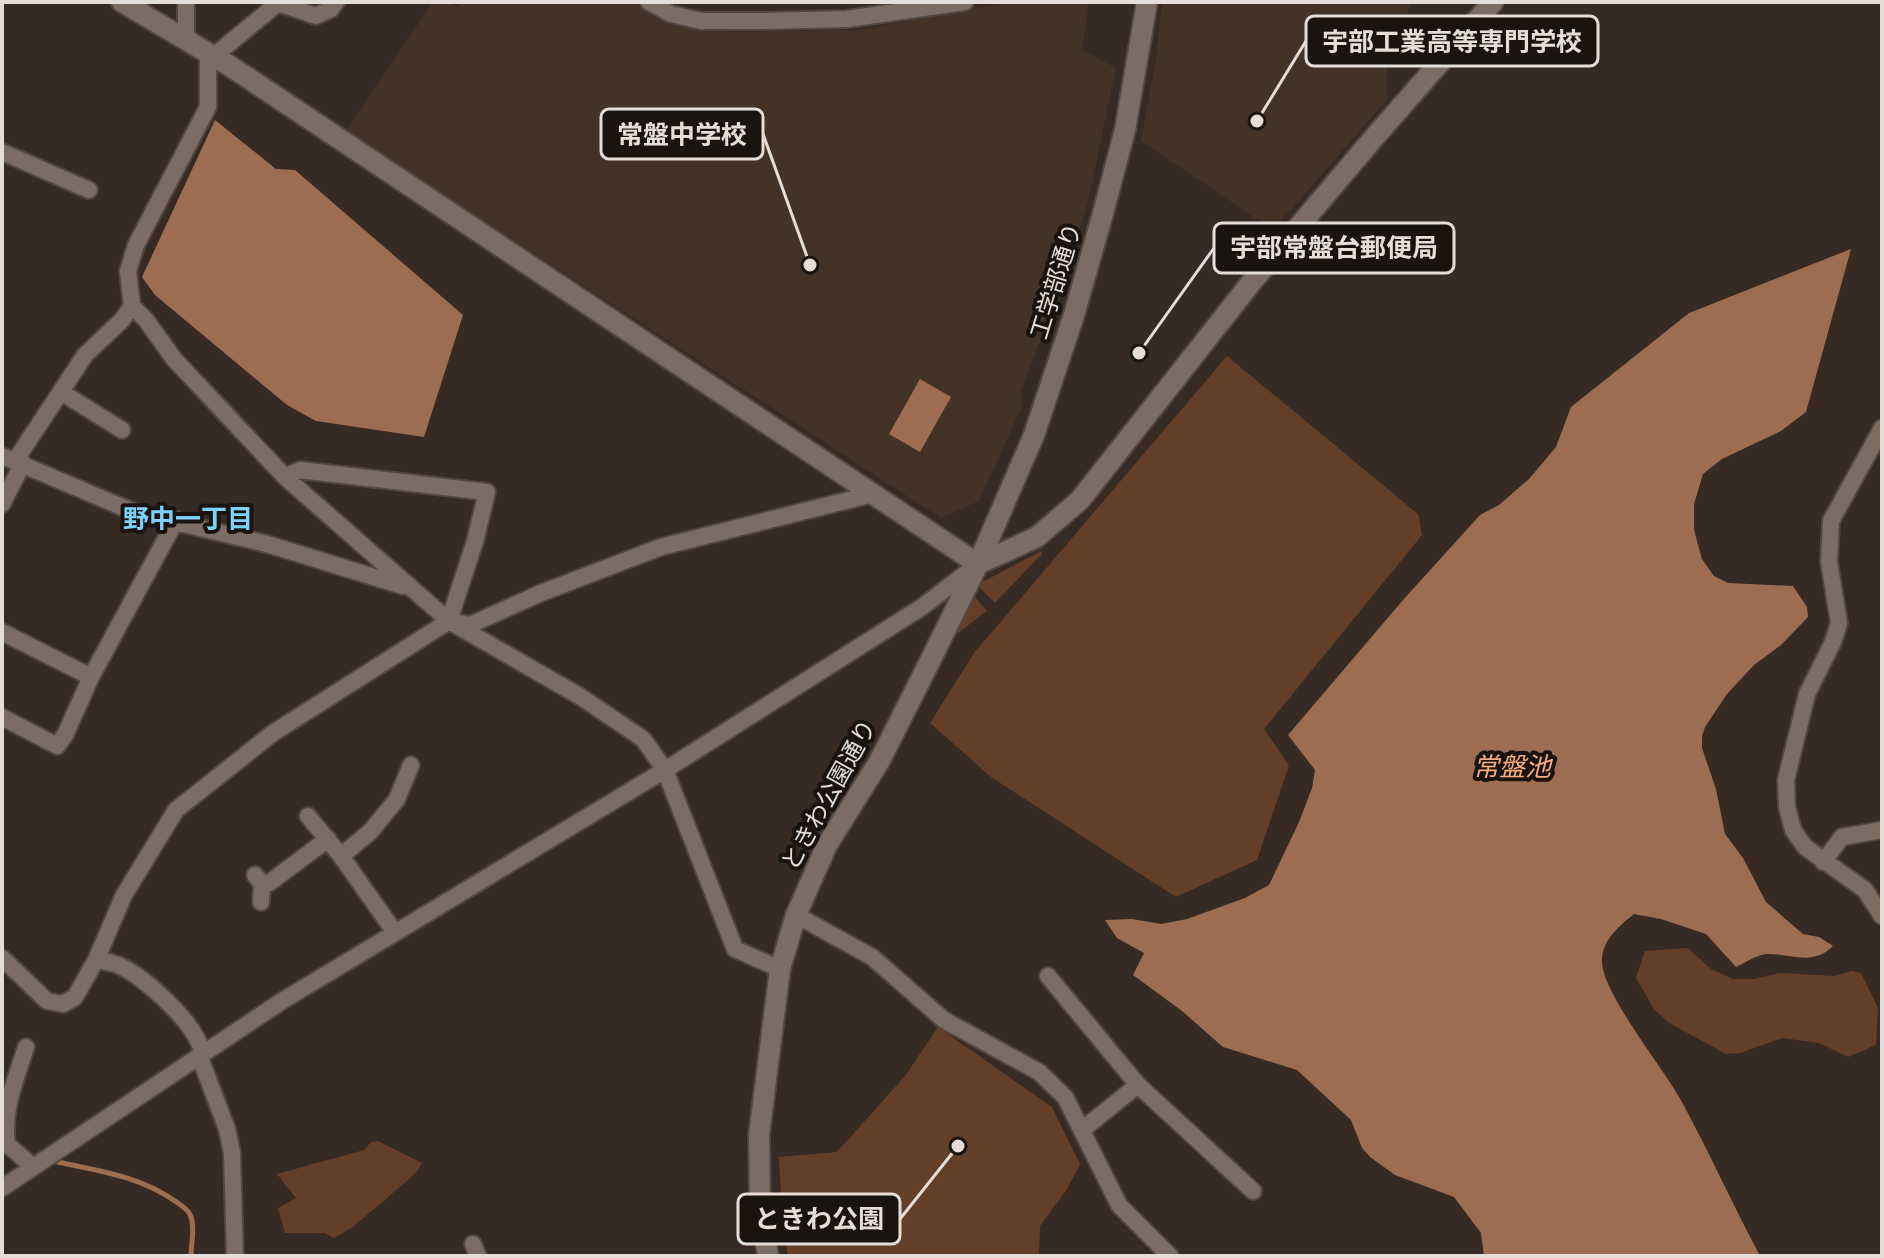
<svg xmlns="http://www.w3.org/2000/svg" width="1884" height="1258" font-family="'PT Serif','Noto Sans JP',serif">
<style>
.built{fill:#453227}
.green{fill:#633e29}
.water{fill:#9c6d51}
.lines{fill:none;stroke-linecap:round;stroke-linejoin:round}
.stream{stroke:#9c6d51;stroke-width:5}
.minor-casing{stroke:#524740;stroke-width:20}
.tertiary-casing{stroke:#524740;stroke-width:24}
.minor{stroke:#7c6c64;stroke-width:16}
.tertiary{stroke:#7c6c64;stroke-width:20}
.labels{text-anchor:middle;stroke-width:8;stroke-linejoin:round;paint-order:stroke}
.street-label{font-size:24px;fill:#e6ddd8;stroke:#1a1411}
.neighbourhood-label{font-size:26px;font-weight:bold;fill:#7dd1fa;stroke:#1a1411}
.water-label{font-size:26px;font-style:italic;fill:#f5ac82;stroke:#1a1411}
.leader{fill:none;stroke:#e6ddd8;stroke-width:3}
.callout-dot{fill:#e6ddd8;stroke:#1a1411;stroke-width:3}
.callout{fill:#1a1411;stroke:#e6ddd8;stroke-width:3}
.callout-label{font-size:26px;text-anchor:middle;font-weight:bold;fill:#e6ddd8}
</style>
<rect width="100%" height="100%" fill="#372a22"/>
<path class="built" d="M 433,2 L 448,2 L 457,7 L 462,2 L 634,2 L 665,22 L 732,32 L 860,30 L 1009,2 L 1089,2 L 1082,50 L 1116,68 L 1088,202 L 1050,328 L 1038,345 L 1021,392 L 1021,409 L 979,501 L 941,518 L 346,131 Z
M 1162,2 L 1412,2 L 1387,64 L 1387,100 L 1273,230 L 1141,141 L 1155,66 Z"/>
<path class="green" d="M 1227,356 L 1418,514 L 1422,535 L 1264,729 L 1289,765 L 1257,860 L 1176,897 L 991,777 L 930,723 L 974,653 Z
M 1041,551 L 1042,554 L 995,603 L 977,585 Z
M 973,595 L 987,611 L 958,633 L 955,631 Z
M 1688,948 L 1711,969 L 1733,979 L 1754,979 L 1780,973 L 1834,976 L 1852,971 L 1861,973 L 1878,1008 L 1876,1045 L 1848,1057 L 1819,1043 L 1782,1038 L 1740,1053 L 1726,1054 L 1669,1023 L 1654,1009 L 1636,978 L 1645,951 Z
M 938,1027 L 1052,1107 L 1080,1164 L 1067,1189 L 1040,1226 L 1039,1256 L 788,1256 L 782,1217 L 779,1157 L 837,1152 L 905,1076 Z
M 378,1141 L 422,1163 L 416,1173 L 353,1227 L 334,1238 L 324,1233 L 285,1233 L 278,1208 L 296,1198 L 277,1174 L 364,1150 L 371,1142 Z"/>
<path class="water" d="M 215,120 L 276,169 L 295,170 L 463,315 L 424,437 L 316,421 L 287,405 L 155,295 L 142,277 Z
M 1851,249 L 1806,412 L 1781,431 L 1722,459 L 1703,474 L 1694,504 L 1694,529 L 1698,545 L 1702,559 L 1714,576 L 1728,583 L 1793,586 L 1807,607 L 1808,617 L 1781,645 L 1754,665 L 1727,694 L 1705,727 L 1702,736 L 1702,748 L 1716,789 L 1725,834 L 1743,858 L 1766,902 L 1803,934 L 1819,937 L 1833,946 C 1812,967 1791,953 1766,954 C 1756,955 1745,963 1736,967 L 1706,934 L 1661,919 L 1634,914 C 1618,927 1601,941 1602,963 C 1604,995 1664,1069 1682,1102 C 1709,1152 1733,1205 1760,1256 L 1484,1256 L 1481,1233 L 1454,1197 L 1395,1175 L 1370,1157 L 1362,1148 L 1351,1120 L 1297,1070 L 1223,1047 L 1182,1011 L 1133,975 L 1144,953 L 1117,938 L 1105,920 L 1132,919 L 1161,924 L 1187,919 L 1245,898 L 1269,885 L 1299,822 L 1312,788 L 1315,770 L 1288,735 L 1403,600 L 1480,515 L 1499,505 L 1529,479 L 1556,447 L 1571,407 L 1689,313 Z
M 920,379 L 951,397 L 920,452 L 889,434 Z"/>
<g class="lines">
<path class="stream" d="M 58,1162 C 99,1171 139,1176 175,1201 C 179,1204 187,1209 189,1213 C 196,1223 191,1244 191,1256"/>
<defs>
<path id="minor" d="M 186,2 L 186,40
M 649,2 L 671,14 L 701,21 L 759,21 L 847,19 L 965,2
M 208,53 L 208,107 L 136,245 L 128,271 L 132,306 L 146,320 L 174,359 L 285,477 L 449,621 L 581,697 L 643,739 L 665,770 L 735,949 L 780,969
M 214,56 L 278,3 L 316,16 L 331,9 L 336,2
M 2,152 L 89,190
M 61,392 L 122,430
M 1882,428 L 1831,521 L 1829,562 L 1839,623 L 1833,642 L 1807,694 L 1786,780 L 1787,807 L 1793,830 L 1805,847 L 1865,890 L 1882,916
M 2,456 L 134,512 L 267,544 L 403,586
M 15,461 L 85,355 L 122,320 L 132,306
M 2,504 L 23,463
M 454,622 L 470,625 L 541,593 L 661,547 L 873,494
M 2,632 L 91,677
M 2,717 L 57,746 L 65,735 L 91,677 L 176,520
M 308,816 L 341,856 L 394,931
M 341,856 L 371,831 L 397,799 L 411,765
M 1823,862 L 1842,837 L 1882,830
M 255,875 L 262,884 L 269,883 L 328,839
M 261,902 L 262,884
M 796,915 L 872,957 L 944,1020 L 1039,1072 L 1065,1097 L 1119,1205 L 1170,1256
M 2,958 L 47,1001 L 63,1004 L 75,997 L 96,960 L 124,895 L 176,810 L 273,733 L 449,621 L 475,541 L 487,492 L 300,470 L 285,477
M 96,960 C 104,961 112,962 120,966 C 145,977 197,1025 202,1052
M 1048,976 L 1138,1085 L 1253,1191
M 26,1047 C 16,1078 2,1111 7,1144 L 33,1167
M 199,1055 L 227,1129 L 232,1153 L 235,1256
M 1083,1129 L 1138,1085
M 2,1188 L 282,1001 L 665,770 L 922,607 L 974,567
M 473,1244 L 478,1256"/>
<path id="tertiary" d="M 122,2 L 230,66 L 978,564
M 978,564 L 1037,537 L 1080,500 L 1250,284 L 1372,140 L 1493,2
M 768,1256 L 760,1205 L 759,1135 L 780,969 L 796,915 L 827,845 L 879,762 L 931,659 L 978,564 L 1034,435 L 1074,315 L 1102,217 L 1125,130 L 1147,2"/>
</defs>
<use href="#minor" class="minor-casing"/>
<use href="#tertiary" class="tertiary-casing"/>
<use href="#minor" class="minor"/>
<use href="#tertiary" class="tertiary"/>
</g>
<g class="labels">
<g class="street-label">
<text transform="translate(1056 281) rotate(-73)" y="8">工学部通り</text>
<text transform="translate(829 795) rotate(-61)" y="8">ときわ公園通り</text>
</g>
<g class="neighbourhood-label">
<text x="188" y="528">野中一丁目</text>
</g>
<g class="water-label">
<text x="1512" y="776">常盤池</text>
</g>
</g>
<path class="leader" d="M1257 121L1306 41M810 265L763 134M1139 353L1214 248M958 1146L900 1219"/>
<g class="callout-dot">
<circle cx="1257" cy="121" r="8"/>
<circle cx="810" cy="265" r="8"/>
<circle cx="1139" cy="353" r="8"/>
<circle cx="958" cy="1146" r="8"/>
</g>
<g class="callout">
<rect x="1306" y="16" width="292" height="50" rx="8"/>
<rect x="601" y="109" width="162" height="50" rx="8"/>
<rect x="1214" y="223" width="240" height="50" rx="8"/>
<rect x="738" y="1194" width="162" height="50" rx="8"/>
</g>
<g class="callout-label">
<text x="1452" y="51">宇部工業高等専門学校</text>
<text x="682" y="144">常盤中学校</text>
<text x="1334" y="257">宇部常盤台郵便局</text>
<text x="819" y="1228">ときわ公園</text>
</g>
<rect width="1884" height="1258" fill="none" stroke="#e6ddd8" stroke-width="8"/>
</svg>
